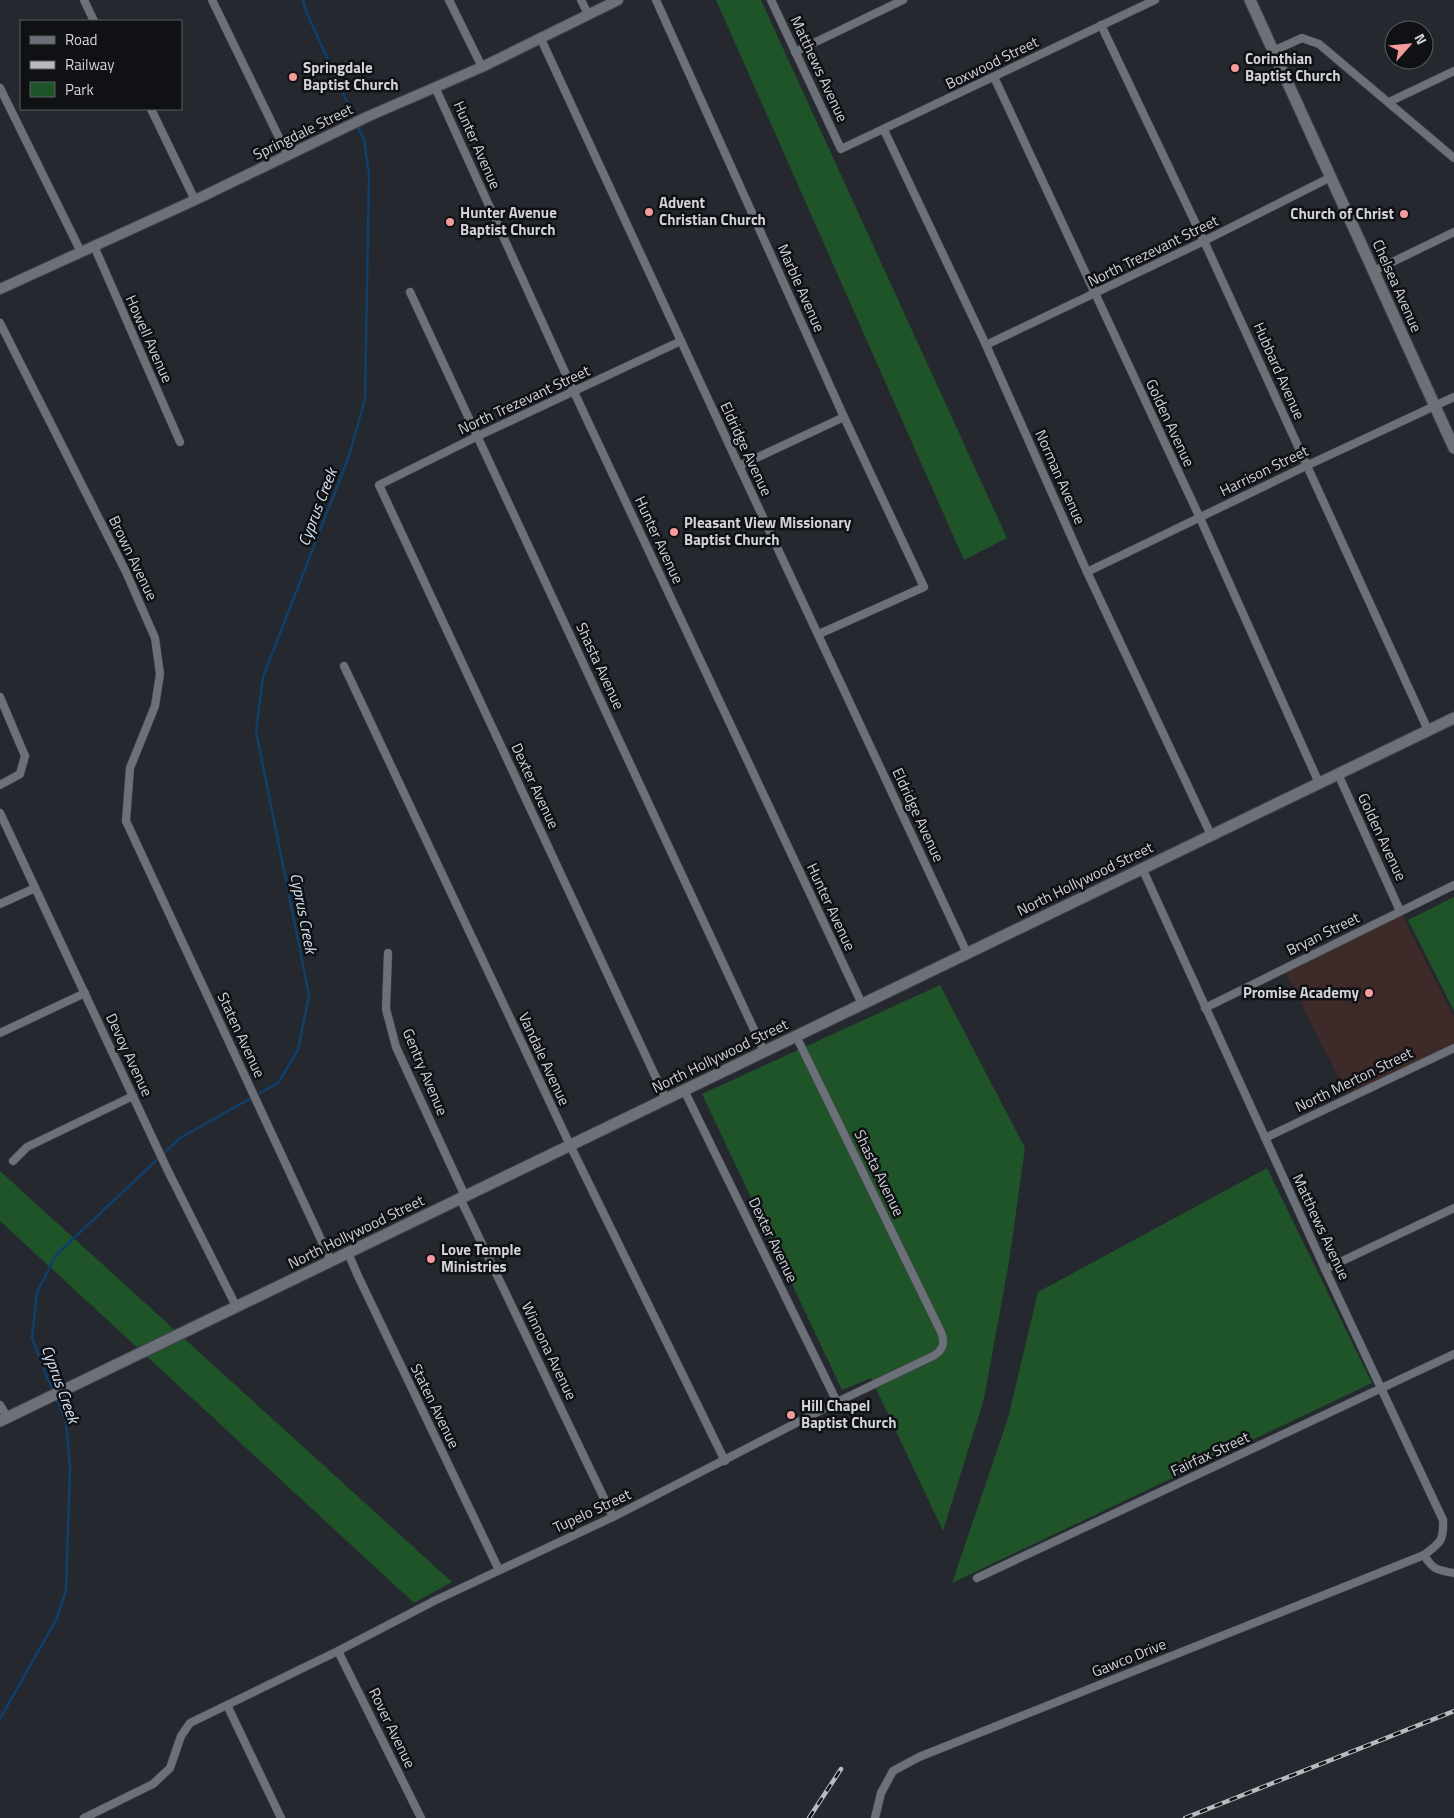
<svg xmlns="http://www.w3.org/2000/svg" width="1454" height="1818" viewBox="0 0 1454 1818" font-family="'Titillium Web',sans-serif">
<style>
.education{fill:#3e2a29}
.green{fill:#1f5328}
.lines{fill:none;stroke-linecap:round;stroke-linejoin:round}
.stream{stroke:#0f3f6a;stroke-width:2.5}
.minor-casing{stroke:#414349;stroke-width:9}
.tertiary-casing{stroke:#414349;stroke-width:12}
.secondary-casing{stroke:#414349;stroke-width:13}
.minor{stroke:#6c7079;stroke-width:8}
.tertiary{stroke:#6c7079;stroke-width:10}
.secondary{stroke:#6c7079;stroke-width:11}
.rail-casing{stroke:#b8bac0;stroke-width:4.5}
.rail{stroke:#0f1114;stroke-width:2.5;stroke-dasharray:8;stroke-linecap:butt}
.poi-dot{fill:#f59b9c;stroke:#0f1114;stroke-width:2}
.labels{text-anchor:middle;stroke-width:5;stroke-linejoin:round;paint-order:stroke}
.poi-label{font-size:15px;font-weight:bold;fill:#d1d3d8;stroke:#0f1114;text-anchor:start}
.street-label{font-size:15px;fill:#d1d3d8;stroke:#0f1114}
.water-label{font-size:16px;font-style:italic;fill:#d5e5f5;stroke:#0f1114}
</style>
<rect width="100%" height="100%" fill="#25282f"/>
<path class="education" d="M1400,911L1454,1017V1048L1349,1098L1284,969Z"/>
<g class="green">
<path d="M716,0H761L1007,538L964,560Z"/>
<path d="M1454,897V1011L1408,920Z"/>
<path d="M940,985L1025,1148L1009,1262L984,1399L943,1531L871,1378L842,1390L702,1094Z"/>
<path d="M1267,1168L1372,1383L952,1583L1008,1418L1038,1292Z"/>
<path d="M0,1171L452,1582L414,1603L0,1221Z"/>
</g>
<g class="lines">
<g class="stream">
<path d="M303,0L306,11L355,120"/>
<path d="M53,1392L32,1338L37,1292L56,1255L180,1138L278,1083L298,1050L309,995L256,731L263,677L349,456L365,399L369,174L364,140L357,125"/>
<path d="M0,1719L56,1620L66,1591L70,1467L66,1422L56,1397"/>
</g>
<g class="minor-casing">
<g id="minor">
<path d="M84,0L94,21"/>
<path d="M212,0L288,156"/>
<path d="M449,0L482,67"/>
<path d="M581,0L588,14"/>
<path d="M656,0L844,417L924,587L819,634"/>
<path d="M771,0L841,149L1155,0"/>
<path d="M1101,25L1204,241L1428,730"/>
<path d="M540,37L739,466L967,953"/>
<path d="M1273,51L1302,38L1319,44L1454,158"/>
<path d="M795,52L903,0"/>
<path d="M994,77L1200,518L1319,783"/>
<path d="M435,87L574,392L862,1004"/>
<path d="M0,88L81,252"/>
<path d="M1389,102L1454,71"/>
<path d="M151,109L195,200"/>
<path d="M884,130L986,345L1087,572L1211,835"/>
<path d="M94,246L180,442"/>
<path d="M1374,271L1454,232"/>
<path d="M410,292L764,1051"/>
<path d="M0,323L126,572L155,638L160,674L155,706L130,768L126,821L331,1261"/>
<path d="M986,345L1204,241L1331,177"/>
<path d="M739,466L844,417"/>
<path d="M1087,572L1306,466L1454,397"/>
<path d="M344,666L570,1145L725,1461"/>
<path d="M0,697L25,756L20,774L0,785"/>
<path d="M1338,774L1400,911"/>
<path d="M0,813L168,1171L236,1306"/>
<path d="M1142,868L1325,1269L1443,1520C1444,1541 1440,1543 1424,1555C1433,1570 1437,1570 1454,1573"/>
<path d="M0,904L35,888"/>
<path d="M388,953L386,1009L396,1047L465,1196"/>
<path d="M1205,1008L1454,885"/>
<path d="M0,1033L85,993"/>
<path d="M684,1090L837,1402"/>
<path d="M666,1099L379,485L478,436L681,341"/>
<path d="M1265,1138L1454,1048"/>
<path d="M13,1161L27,1147L133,1096"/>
<path d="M460,1198L613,1517"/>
<path d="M348,1253L358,1276L499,1570"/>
<path d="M1325,1269L1454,1208"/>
<path d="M0,1405L7,1417"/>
<path d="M977,1578L1454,1354"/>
<path d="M338,1651L421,1818"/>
<path d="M227,1705L281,1818"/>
<path d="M84,1818L153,1784L170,1768L181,1736L190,1723L338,1651L434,1601L617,1515L837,1402L933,1356C944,1350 945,1342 941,1332L796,1036"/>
<path d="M875,1818L881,1793L893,1771L919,1757L1424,1555"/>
</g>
</g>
<g class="tertiary-casing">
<path id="tertiary" d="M0,289L195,200L369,116L482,67L618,0"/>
</g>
<g class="secondary-casing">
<g id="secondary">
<path d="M1250,0L1454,448"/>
<path d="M0,1421L1454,718"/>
</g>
</g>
<use href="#minor" class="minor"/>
<use href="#tertiary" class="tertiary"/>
<use href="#secondary" class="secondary"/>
<g class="rail-casing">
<g id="rail">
<path d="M809,1818L841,1769"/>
<path d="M1185,1818L1454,1711"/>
</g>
</g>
<use href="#rail" class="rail"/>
</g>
<g class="poi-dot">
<circle cx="1235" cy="68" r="5"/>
<circle cx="293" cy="77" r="5"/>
<circle cx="649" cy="212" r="5"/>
<circle cx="1404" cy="214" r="5"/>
<circle cx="450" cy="222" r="5"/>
<circle cx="674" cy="532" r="5"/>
<circle cx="1369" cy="993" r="5"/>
<circle cx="431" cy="1259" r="5"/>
<circle cx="791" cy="1415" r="5"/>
</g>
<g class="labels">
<g class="poi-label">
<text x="1245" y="64">Corinthian<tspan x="1245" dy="17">Baptist Church</tspan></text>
<text x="303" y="73">Springdale<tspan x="303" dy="17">Baptist Church</tspan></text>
<text x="659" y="208">Advent<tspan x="659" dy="17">Christian Church</tspan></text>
<text x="460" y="218">Hunter Avenue<tspan x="460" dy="17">Baptist Church</tspan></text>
<text x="1394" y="219" text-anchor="end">Church of Christ</text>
<text x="684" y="528">Pleasant View Missionary<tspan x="684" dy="17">Baptist Church</tspan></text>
<text x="1359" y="998" text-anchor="end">Promise Academy</text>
<text x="441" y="1255">Love Temple<tspan x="441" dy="17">Ministries</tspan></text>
<text x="801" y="1411">Hill Chapel<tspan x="801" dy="17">Baptist Church</tspan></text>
</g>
<g class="street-label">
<text transform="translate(992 63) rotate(-26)" y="5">Boxwood Street</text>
<text transform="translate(819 69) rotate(65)" y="5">Matthews Avenue</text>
<text transform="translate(303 132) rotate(-26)" y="5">Springdale Street</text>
<text transform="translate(477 145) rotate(66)" y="5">Hunter Avenue</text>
<text transform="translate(1153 251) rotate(-26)" y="5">North Trezevant Street</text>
<text transform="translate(1397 286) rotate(66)" y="5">Chelsea Avenue</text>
<text transform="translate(801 288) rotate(66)" y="5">Marble Avenue</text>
<text transform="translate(149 339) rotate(66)" y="5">Howell Avenue</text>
<text transform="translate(1279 371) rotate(66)" y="5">Hubbard Avenue</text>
<text transform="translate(524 400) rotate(-25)" y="5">North Trezevant Street</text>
<text transform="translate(1170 423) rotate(65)" y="5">Golden Avenue</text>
<text transform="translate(746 449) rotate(65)" y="5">Eldridge Avenue</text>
<text transform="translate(1264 471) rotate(-26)" y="5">Harrison Street</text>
<text transform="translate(1060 477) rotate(66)" y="5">Norman Avenue</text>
<text transform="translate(659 540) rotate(65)" y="5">Hunter Avenue</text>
<text transform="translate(133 558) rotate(64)" y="5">Brown Avenue</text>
<text transform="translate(600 666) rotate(65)" y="5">Shasta Avenue</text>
<text transform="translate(535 786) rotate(65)" y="5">Dexter Avenue</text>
<text transform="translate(918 815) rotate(65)" y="5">Eldridge Avenue</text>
<text transform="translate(1382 837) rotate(65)" y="5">Golden Avenue</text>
<text transform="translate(1085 879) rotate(-26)" y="5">North Hollywood Street</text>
<text transform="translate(831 907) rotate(65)" y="5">Hunter Avenue</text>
<text transform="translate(1323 934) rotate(-26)" y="5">Bryan Street</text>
<text transform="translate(241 1035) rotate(65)" y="5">Staten Avenue</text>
<text transform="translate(129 1055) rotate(65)" y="5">Devoy Avenue</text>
<text transform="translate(720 1056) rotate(-26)" y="5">North Hollywood Street</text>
<text transform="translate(544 1059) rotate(65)" y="5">Vandale Avenue</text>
<text transform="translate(425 1072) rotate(67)" y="5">Gentry Avenue</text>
<text transform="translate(1354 1080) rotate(-26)" y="5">North Merton Street</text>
<text transform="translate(879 1173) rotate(64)" y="5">Shasta Avenue</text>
<text transform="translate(1321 1227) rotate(65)" y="5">Matthews Avenue</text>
<text transform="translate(356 1232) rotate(-26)" y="5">North Hollywood Street</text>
<text transform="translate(773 1240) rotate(64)" y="5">Dexter Avenue</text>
<text transform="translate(549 1351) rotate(64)" y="5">Winnona Avenue</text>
<text transform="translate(435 1406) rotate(64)" y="5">Staten Avenue</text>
<text transform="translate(1210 1454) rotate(-25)" y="5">Fairfax Street</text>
<text transform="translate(592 1511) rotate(-25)" y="5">Tupelo Street</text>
<text transform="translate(1129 1658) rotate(-22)" y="5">Gawco Drive</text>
<text transform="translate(392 1728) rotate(64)" y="5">Rover Avenue</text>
</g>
<g class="water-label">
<text transform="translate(317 507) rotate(-69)" y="6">Cyprus Creek</text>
<text transform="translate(304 913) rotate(79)" y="6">Cyprus Creek</text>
<text transform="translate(61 1384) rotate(70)" y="6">Cyprus Creek</text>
</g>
</g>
<rect x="20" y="20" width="162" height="90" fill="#0f1114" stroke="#5d5f62"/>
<rect x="30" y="36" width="25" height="8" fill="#6c7079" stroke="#5d5f62"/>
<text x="65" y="45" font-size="15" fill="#d1d3d8">Road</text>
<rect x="30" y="61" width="25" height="8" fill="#b8bac0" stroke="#5d5f62"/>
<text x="65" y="70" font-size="15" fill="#d1d3d8">Railway</text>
<rect x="30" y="82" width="25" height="15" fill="#1f5328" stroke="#5d5f62"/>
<text x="65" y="95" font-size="15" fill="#d1d3d8">Park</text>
<g transform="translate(1409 45) rotate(63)"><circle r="24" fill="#0f1114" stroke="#5d5f62"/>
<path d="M0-4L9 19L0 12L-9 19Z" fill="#f59b9c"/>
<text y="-8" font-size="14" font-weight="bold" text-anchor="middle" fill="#d1d3d8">N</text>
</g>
</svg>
